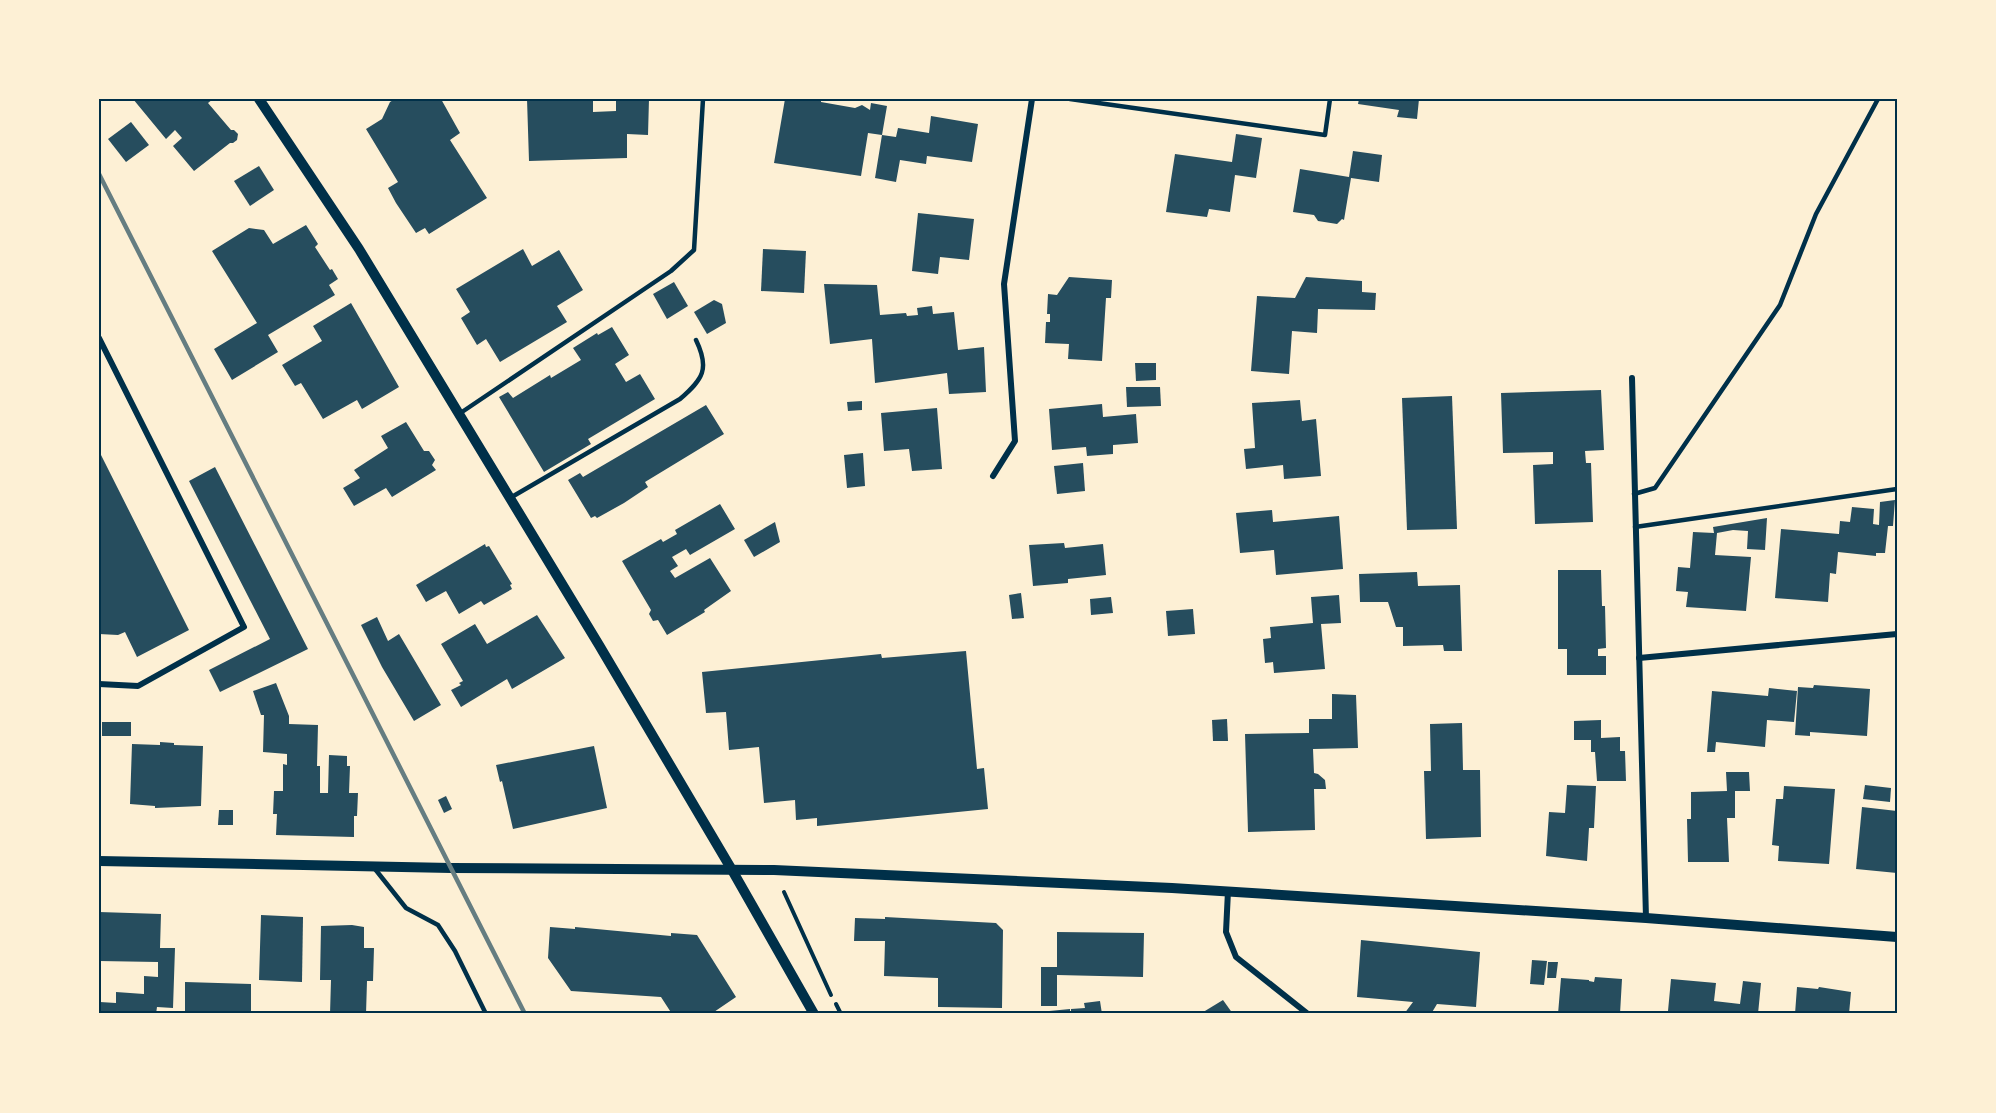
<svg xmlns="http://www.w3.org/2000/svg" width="1996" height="1113" viewBox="0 0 1996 1113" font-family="Arial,sans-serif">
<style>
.building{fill:#264d5e}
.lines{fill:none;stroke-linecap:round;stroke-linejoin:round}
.path{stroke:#003049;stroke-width:4}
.service{stroke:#003049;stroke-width:4.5}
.minor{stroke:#003049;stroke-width:6}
.tertiary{stroke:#003049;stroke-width:10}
.rail{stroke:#657d81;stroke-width:4.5}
.neatline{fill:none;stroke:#003049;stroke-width:2}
</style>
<rect width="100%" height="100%" fill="#fdf0d5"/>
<g class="building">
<path d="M133,99H213L208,103L231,130H234L238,134L237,140L233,143H230L194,171L173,146L182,138L175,130L166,139Z"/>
<path d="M395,99H441L460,133L450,140L487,198L429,234L425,228L416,233L396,203L388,188L398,182L366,129L382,119L390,102Z"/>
<path d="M527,99H593V112L616,111V99H649L648,135L627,134V158L529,161Z"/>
<path d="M785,99H821V102L855,108L862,105L870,110L871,103L887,106L882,135L868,133L861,176L774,163Z"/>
<path d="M1359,99H1419L1417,119L1397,117L1399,110L1358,104Z"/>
<path d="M931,116L978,124L972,162L927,156L926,164L900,160L896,182L875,178L882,135L896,137L898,128L929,133Z"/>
<path d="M131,122L149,145L126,162L108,139Z"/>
<path d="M1236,134L1262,138L1256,178L1235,175L1230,212L1209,209L1207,217L1166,212L1175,154L1232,162Z"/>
<path d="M1353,151L1382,155L1379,182L1351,178L1344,220L1342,219L1337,224L1318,221L1314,215L1293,212L1300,169L1349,177Z"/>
<path d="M259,166L274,190L250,206L234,181Z"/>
<path d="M918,213L974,219L969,260L940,257L938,274L912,271Z"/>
<path d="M306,225L318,244L315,247L330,270L332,269L338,279L329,285L335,295L268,335L278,352L232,380L214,349L257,323L212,251L249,228L264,230L273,244Z"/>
<path d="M523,249L532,266L559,250L583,290L557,306L567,322L500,362L486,339L477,345L461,318L470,312L456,289Z"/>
<path d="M763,249L806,251L804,293L761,291Z"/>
<path d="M1069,277L1112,280L1111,298H1106L1102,361L1068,359L1069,344L1045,343L1046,322H1050V314H1047L1048,294L1057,295Z"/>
<path d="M1306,277L1362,281V292L1376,293L1375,310L1318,309L1317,333L1292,331L1289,374L1251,371L1257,296L1295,298Z"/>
<path d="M674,282L688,306L667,319L653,294Z"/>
<path d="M824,284L877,285L880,315L906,313L907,316L918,315L917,308L932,306L933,314L954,312L958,350L984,347L986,392L949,394L947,373L875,383L872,339L830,344Z"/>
<path d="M714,300L722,304L726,323L707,334L694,312Z"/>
<path d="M351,303L399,387L362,409L357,400L323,419L301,383L295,386L282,365L322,341L313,326Z"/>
<path d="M612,327L629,355L615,364L626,382L640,374L655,399L588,439L591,444L544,472L499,397L508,392L513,398L550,375L551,378L581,360L573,348L597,333L598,335Z"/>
<path d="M1135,363H1156V380L1136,381Z"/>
<path d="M1126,387H1160L1161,406L1127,407Z"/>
<path d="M1601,390L1604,450L1585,451L1586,463H1591L1593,522L1535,524L1533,465L1553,464V452L1503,453L1501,393Z"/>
<path d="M1452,396L1457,529L1407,530L1402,398Z"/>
<path d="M1300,400L1302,421L1316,419L1321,476L1284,479L1283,465L1246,469L1244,449L1255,448L1252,403Z"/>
<path d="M862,401V410L848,411L847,402Z"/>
<path d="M1102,404L1103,417L1136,414L1138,443L1113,445V454L1087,456L1086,447L1052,450L1049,409Z"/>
<path d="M706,405L724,434L645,482L648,487L624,503L597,518L595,516L591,518L568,480L580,473L583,477Z"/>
<path d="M937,408L942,469L912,471L909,449L884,451L881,413Z"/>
<path d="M406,422L424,451H429L435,460L432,465L436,470L392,497L386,488L354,506L343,488L360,478L354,470L388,448L381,436Z"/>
<path d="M99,451L189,630L137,657L125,632L118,635L99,634Z"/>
<path d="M863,453L865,486L847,488L844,455Z"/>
<path d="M1083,463L1085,491L1057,494L1054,466Z"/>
<path d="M215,467L308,649L220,692L209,670L270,639L189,481Z"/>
<path d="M1895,500L1893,526H1888L1885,553H1876V556L1838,552L1836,574L1830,573L1828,602L1775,598L1781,529L1839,534L1840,521L1850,522L1852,507L1874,509L1873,524L1879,525L1880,502Z"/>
<path d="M720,504L735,529L690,555L686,549L672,557L678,566L670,571L675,578L710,558L731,591L704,610L705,612L667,635L658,620L653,621L649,614L651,610L622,561L661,539L663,542L677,534L675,530Z"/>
<path d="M1272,510L1273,522L1339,516L1343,569L1276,575L1274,550L1240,553L1236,513Z"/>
<path d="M1767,518L1765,550L1747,549L1748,531L1733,530L1717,533L1715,555L1751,557L1746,611L1686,607L1688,592L1676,591L1678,567L1690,568L1693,532L1714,533L1713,527Z"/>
<path d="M775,522L780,542L754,557L744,540Z"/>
<path d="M1064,543L1065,548L1103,544L1106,575L1068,579V583L1033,586L1029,545Z"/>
<path d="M485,544L486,547L489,546L512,584L510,585L512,589L484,605L481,601L459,614L446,591L426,602L416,585Z"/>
<path d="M1558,570H1601L1602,606H1605L1606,648L1598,649V656H1606V675H1567V649H1558Z"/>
<path d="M1417,572L1418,586L1460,585L1462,651H1444L1443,645L1403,646V627H1396L1388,602H1360L1359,574Z"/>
<path d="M1021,593L1024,618L1012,619L1009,595Z"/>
<path d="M1339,595L1341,623L1321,624L1325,669L1274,673L1273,662L1265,663L1263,639L1271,638L1270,627L1313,623L1311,597Z"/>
<path d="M1111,597L1113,613L1091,615L1090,599Z"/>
<path d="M1193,609L1195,634L1168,636L1166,611Z"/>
<path d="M537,615L565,658L512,689L507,679L461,707L451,690L461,685L459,683L463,681L441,644L475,624L487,644Z"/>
<path d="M377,617L388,641L399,634L441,705L414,721L382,667L361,625Z"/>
<path d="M966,651L977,769L984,768L988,809L817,826V818L796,820L795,800L764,803L759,747L729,750L726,712L706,713L702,672L881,654L882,658Z"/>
<path d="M276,683L289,716V724L318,725L317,766H320V793H328L329,755L347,756V766H350L349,793H358L357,816H354V837L276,835L277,814H273L274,791H283V764L287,765V754L263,752L264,715H261L253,691Z"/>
<path d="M1814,685L1870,689L1867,736L1810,732V736L1795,735L1798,687L1813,688Z"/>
<path d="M1769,688L1797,691L1794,722L1767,720L1765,747L1716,742L1715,752H1707L1712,691L1768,696Z"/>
<path d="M1332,694L1356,695L1358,748L1313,749L1314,773L1318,774L1325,780L1326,789H1314L1315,830L1248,832L1245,734L1309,733V719H1332Z"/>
<path d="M1227,719L1228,741H1213L1212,720Z"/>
<path d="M1601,720V738L1620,737V751H1625L1626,781H1597L1595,752H1591V740H1574V721Z"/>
<rect x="102" y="722" width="29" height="14"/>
<path d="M1462,723L1463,770H1480L1481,837L1426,839L1424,771H1431L1430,724Z"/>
<path d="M160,742L174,743V745L203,746L201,806L155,808V806L130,804L132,744L160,745Z"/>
<path d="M594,746L607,808L513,829L502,781L500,782L496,765Z"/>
<path d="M1726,772H1749L1750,791H1735V818H1727L1729,862H1688L1687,819H1691V792L1727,791Z"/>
<path d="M1567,785L1596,786L1594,828H1589L1587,861L1546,856L1549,812L1565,813Z"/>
<path d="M1865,785L1891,788L1890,802L1863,799Z"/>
<path d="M1784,786L1835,789L1829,864L1778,861L1779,846L1772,845L1776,799H1783Z"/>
<path d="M446,796L452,809L444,813L438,800Z"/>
<path d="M1862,807L1897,811V873L1856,869Z"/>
<path d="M219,810H233V825H218Z"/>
<path d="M99,912L161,914L160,948H175L173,1008L157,1007L156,1014H99L100,1002L116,1003V992L144,994V976L158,977V962L99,961Z"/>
<path d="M261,915L303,917L302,982L259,980Z"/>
<path d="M885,917L996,923L1003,930L1002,1008L938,1007V978L884,976L885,941H854L855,918L885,919Z"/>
<path d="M352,925L364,927V948H374L373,981H367L366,1014H330L331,980H320L321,926Z"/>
<path d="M550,927L575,929V927L671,936V933L697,935L736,997L711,1014H672L661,997L571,991L548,958Z"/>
<path d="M1057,932L1144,933L1143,977L1057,975V1006H1041V967H1057Z"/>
<path d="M1361,940L1480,952L1476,1007L1437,1004L1431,1014H1404L1413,1002L1357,997Z"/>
<path d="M1532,960L1547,961L1544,985L1530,984Z"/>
<path d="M1548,962H1558L1556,978H1547Z"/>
<path d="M1595,977L1622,979L1620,1014H1558L1561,978L1589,980V981L1594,982Z"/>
<path d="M1671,979L1716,983L1714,1001L1740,1004L1743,981L1761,983L1758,1014H1690L1668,1011Z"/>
<path d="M185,982L251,984V1014H185Z"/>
<path d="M1797,987L1818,989L1819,987L1851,992L1849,1014H1795Z"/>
<path d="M1223,1000L1233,1014H1200Z"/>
<path d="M1100,1001L1102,1014H1071V1009L1085,1008L1084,1003Z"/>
<path d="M1070,1009V1014H1039V1012Z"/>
</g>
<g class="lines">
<g class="path">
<path d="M784,892L831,995"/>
<path d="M836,1004L841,1014"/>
</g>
<g class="service">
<path d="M1070,99L1325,135L1330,99"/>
<path d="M459,414L671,271L694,250L703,99"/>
<path d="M1634,494L1655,488L1780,305L1816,214L1878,99"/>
<path d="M510,498L680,399C703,379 710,369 696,340"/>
<path d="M1635,527L1897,489"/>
<path d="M375,869L406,908L438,925L455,951L486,1014"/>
</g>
<g class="minor">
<path d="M99,338L244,627L138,686L99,684"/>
<path d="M1632,378L1646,918"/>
<path d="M993,476L1015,441L1004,284L1032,99"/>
<path d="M1639,658L1897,634"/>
<path d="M1228,891L1226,932L1236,957L1308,1014"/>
</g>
<g class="tertiary">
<path d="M259,99L359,249L599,645L732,870L814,1014"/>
<path d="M99,861L451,868L774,870L1172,888L1646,918L1897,937"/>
</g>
<path class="rail" d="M99,174L525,1014"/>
</g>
<rect width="1996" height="1113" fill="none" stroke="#fdf0d5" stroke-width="201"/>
<rect x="100" y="100" width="1796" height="912" class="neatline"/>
</svg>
